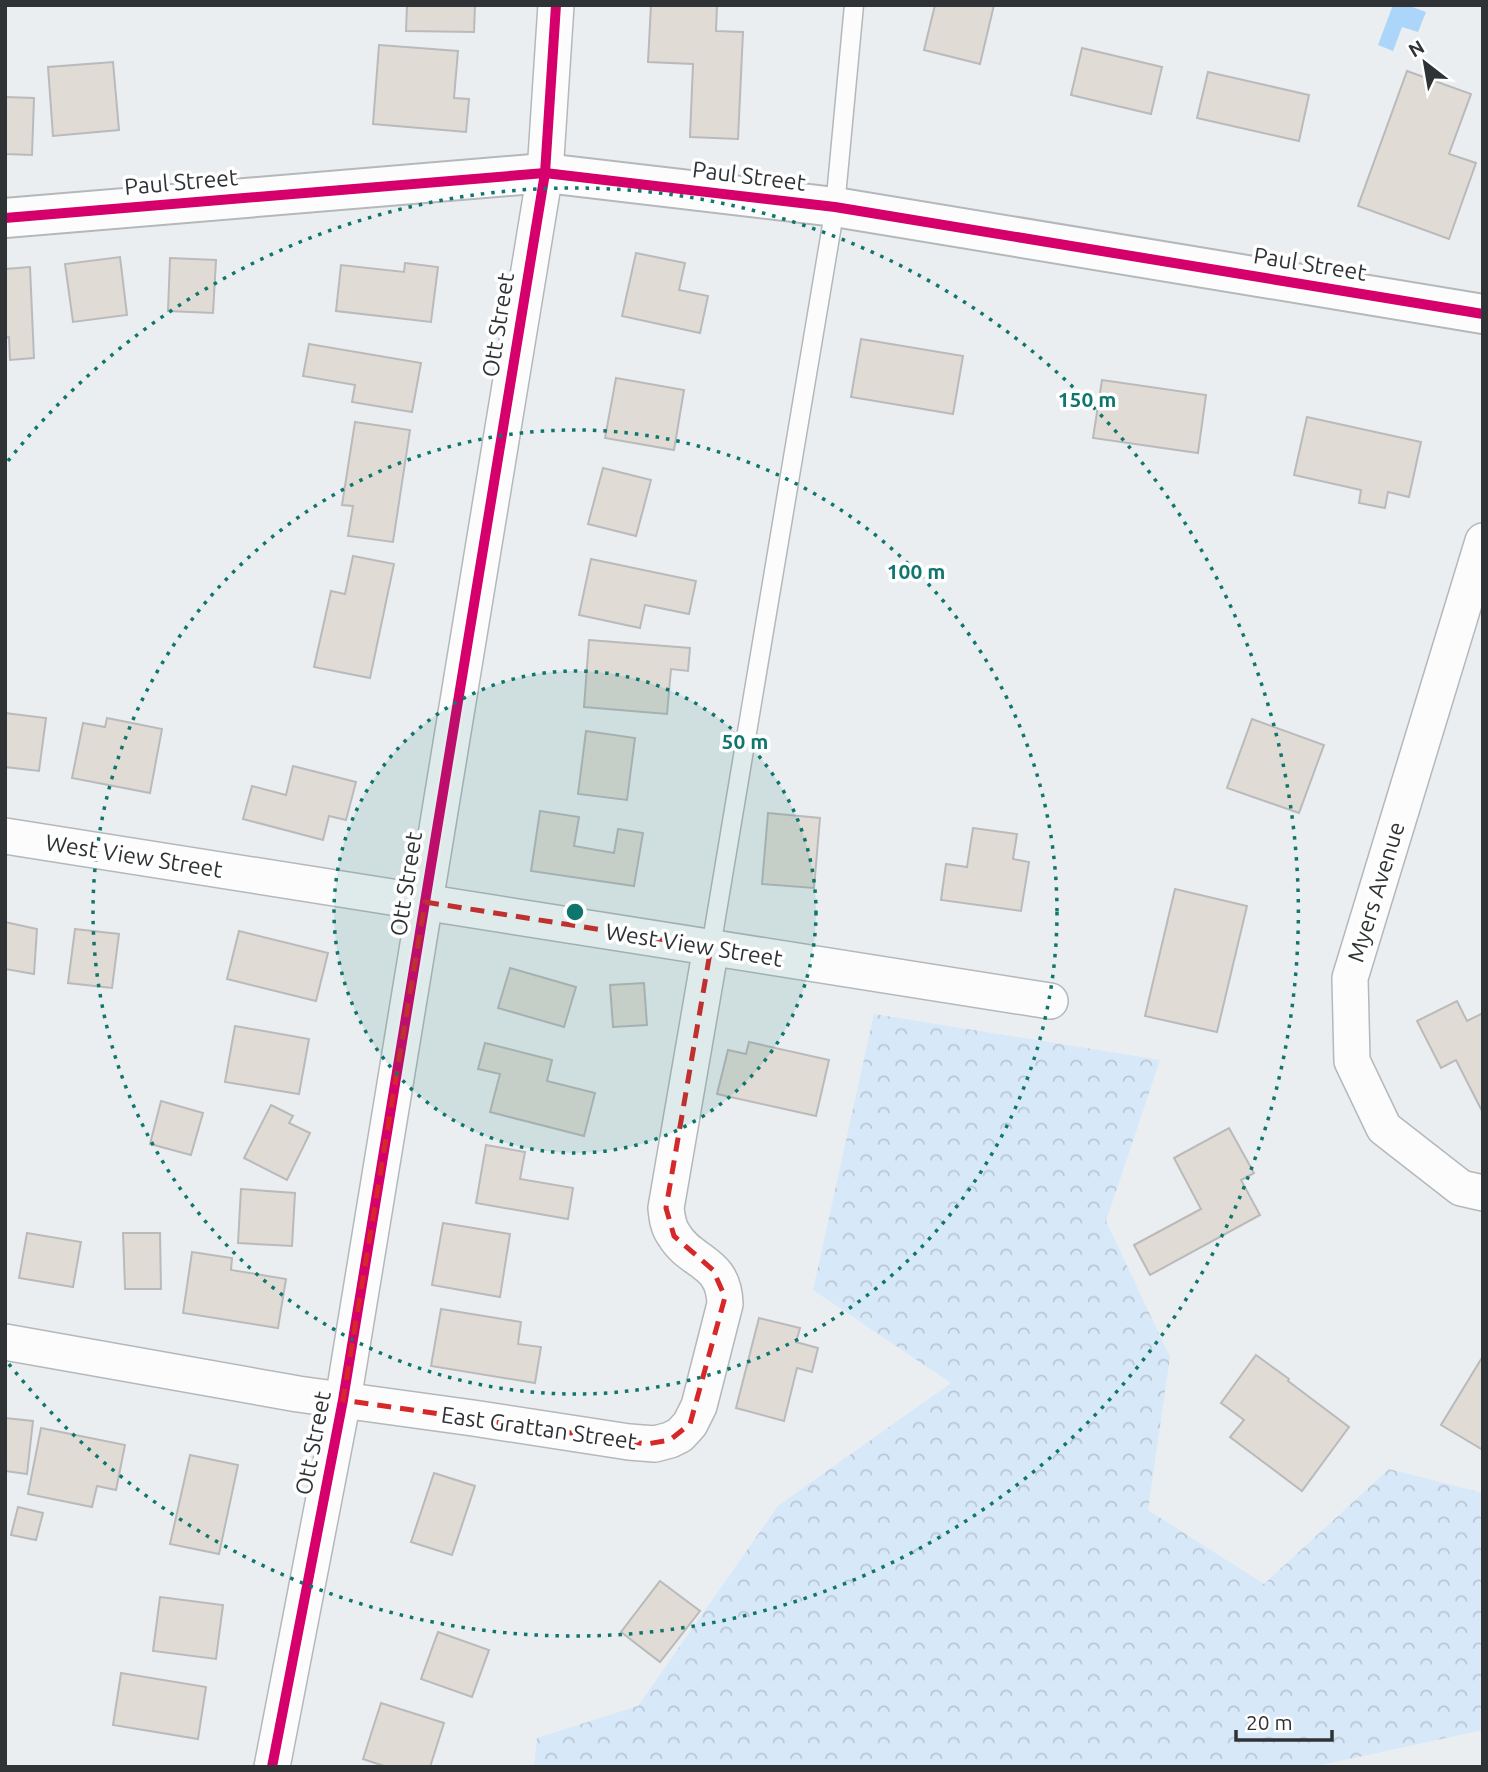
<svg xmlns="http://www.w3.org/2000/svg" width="1488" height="1772" viewBox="0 0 1488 1772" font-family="Ubuntu,sans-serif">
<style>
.forest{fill:url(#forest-crowns)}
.water{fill:#acd6f9}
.building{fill:#e0dbd5;stroke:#bababb;stroke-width:2}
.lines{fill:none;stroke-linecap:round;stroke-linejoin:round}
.service-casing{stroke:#b5b8ba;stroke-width:21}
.minor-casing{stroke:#b5b8ba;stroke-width:38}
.tertiary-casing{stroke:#b5b8ba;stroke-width:42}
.service{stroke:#fcfcfd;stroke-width:18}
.minor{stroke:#fcfcfd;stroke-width:35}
.tertiary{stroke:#fcfcfd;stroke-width:38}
.cycleway-casing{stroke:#fff;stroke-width:15}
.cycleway{stroke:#d6006c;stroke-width:10}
.marked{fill:none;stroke:#d62828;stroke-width:5;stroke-dasharray:14 9;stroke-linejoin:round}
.ring{fill:none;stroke:#0f766e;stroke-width:3.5;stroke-dasharray:3.5 7}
.labels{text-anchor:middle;stroke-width:7;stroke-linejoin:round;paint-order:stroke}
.street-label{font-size:23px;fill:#303335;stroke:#fff}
.centre{fill:#0f766e;stroke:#fff;stroke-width:3.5}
.ring-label{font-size:21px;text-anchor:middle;font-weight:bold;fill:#0f766e;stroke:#fff;stroke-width:7;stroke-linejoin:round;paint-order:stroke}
</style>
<defs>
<pattern id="forest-crowns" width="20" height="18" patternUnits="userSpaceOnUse" patternTransform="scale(1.75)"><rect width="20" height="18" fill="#d7e8f8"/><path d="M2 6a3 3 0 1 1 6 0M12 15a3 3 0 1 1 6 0" fill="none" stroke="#b9c7d5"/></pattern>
</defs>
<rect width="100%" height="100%" fill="#eaeef1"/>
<path class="forest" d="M874,1014L1160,1060L1106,1221L1170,1357L1148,1510L1264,1584L1389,1469L1483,1493V1730L1312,1767H534L537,1738L638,1706L778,1506L951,1383L813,1290Z"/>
<path class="water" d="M1393,5H1407L1426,12L1418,32L1402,27L1393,51L1378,45Z"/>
<g class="building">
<path d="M407,5H475L474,32L406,31Z"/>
<path d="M651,5H717L716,31L743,32L738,139L690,137L693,64L648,62Z"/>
<path d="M935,5H994L980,64L924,50Z"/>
<path d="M379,45L458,51L454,98L469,99L466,132L373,124Z"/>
<path d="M1082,48L1162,67L1151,114L1071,95Z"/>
<path d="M113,62L119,130L53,136L48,67Z"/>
<path d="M1407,71L1471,94L1449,154L1476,163L1449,239L1358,206Z"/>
<path d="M1208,72L1309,95L1299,141L1197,118Z"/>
<path d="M5,97L34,98L32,155L5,154Z"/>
<path d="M636,253L685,263L679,290L708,296L700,333L622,316Z"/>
<path d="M120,257L127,315L73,322L65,264Z"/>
<path d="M170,258L216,260L213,313L168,311Z"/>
<path d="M405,263L438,267L431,322L336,311L341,265L404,272Z"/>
<path d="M30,267L34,358L10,360L9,337L5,338V269Z"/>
<path d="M861,339L963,356L953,414L851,397Z"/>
<path d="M309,344L421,363L412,412L352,402L355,385L303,376Z"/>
<path d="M616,378L684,390L674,450L605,438Z"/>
<path d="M1102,380L1206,395L1198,453L1093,438Z"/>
<path d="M1307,417L1421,442L1409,497L1388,492L1385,508L1359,503L1361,490L1294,475Z"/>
<path d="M355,422L410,430L393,542L348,536L353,506L342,505Z"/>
<path d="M603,468L651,480L636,536L588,524Z"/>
<path d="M353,556L394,564L370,678L314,667L331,591L345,594Z"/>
<path d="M591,559L696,581L689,614L645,605L640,628L579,615Z"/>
<path d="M589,640L690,648L688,671L671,669L667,714L584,707Z"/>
<path d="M5,713L46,718L39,771L5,767Z"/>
<path d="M107,718L162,729L150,793L72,778L83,723L105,727Z"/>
<path d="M1252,719L1324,745L1299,813L1227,788Z"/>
<path d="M586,731L635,738L627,800L578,794Z"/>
<path d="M293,766L356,782L346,820L329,816L323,840L243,819L252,786L286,795Z"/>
<path d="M540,811L579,817L574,846L614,853L618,829L643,833L634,886L531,871Z"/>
<path d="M768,813L820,818L814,888L762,884Z"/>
<path d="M973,828L1017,834L1013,859L1029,862L1021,911L941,900L946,864L967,867Z"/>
<path d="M1175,889L1247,906L1217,1032L1145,1016Z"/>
<path d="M5,922L37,929L34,974L5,969Z"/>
<path d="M75,929L119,934L112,988L68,983Z"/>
<path d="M239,931L328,953L316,1001L227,979Z"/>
<path d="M510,968L576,987L564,1027L498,1008Z"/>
<path d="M644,983L647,1025L613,1027L610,985Z"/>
<path d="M1457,1001L1467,1021L1483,1013V1113L1456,1060L1441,1068L1417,1021Z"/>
<path d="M235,1026L309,1039L299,1094L225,1082Z"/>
<path d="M749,1042L829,1060L816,1116L717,1094L728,1050L746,1054Z"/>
<path d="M485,1043L552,1060L547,1081L595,1093L584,1136L490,1112L500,1074L478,1069Z"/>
<path d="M161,1101L203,1113L191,1155L150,1144Z"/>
<path d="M271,1105L293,1116L289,1123L310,1133L287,1180L244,1158Z"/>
<path d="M1229,1128L1254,1173L1241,1180L1260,1215L1150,1275L1134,1245L1201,1209L1174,1158Z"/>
<path d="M486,1145L525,1152L520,1179L573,1188L568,1219L476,1203Z"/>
<path d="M241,1189L295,1193L292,1246L238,1243Z"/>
<path d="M443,1223L510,1234L500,1297L432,1285Z"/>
<path d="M27,1233L81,1242L73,1287L19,1278Z"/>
<path d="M123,1233H160L161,1289H125Z"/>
<path d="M192,1252L232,1258L231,1270L286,1279L278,1328L183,1313Z"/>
<path d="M441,1309L521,1322L518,1344L541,1347L535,1383L431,1366Z"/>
<path d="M759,1318L800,1328L796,1342L818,1348L812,1372L797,1368L784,1421L736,1408Z"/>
<path d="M1256,1355L1289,1379L1288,1381L1349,1427L1302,1491L1230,1437L1244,1420L1221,1403Z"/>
<path d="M1483,1356V1450L1441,1425Z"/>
<path d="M5,1418L33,1421L27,1474L5,1471Z"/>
<path d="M41,1428L125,1445L116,1490L97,1486L92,1507L28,1494Z"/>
<path d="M190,1455L238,1465L219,1554L170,1544Z"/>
<path d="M434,1473L475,1486L452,1555L411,1542Z"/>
<path d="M18,1507L43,1513L36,1540L11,1535Z"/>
<path d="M660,1581L700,1611L660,1662L621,1632Z"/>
<path d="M160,1597L223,1605L216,1659L153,1651Z"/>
<path d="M438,1632L489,1650L472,1697L421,1679Z"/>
<path d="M121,1673L206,1687L198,1739L113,1725Z"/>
<path d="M381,1703L444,1723L430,1767H387L363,1759Z"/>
</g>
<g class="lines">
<g class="service-casing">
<path id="service" d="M711,947L835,207L854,5"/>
</g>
<g class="minor-casing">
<g id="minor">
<path d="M1483,541L1350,978L1352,1061L1384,1128L1461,1188L1483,1193"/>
<path d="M5,836L1050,1001"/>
<path d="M5,1342L298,1394L473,1418L629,1442L655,1444L670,1440L680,1435L690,1424L699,1406L725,1304C724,1260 691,1264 674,1235C668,1227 667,1218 666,1208L711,947"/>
<path d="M272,1767L343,1400L545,173L556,5"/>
</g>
</g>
<g class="tertiary-casing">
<path id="tertiary" d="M5,218L545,173L835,207L1483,314"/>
</g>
<use href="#service" class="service"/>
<use href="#minor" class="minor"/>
<use href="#tertiary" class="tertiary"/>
<g class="cycleway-casing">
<g id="cycleway">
<path d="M5,218L545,173L835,207L1483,314"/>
<path d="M272,1767L343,1400L545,173L556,5"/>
</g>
</g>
<use href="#cycleway" class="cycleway"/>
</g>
<path class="marked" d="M425,902L711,947L666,1208L674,1236L713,1270L725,1297L690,1424L670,1440L647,1444L343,1400Z"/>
<circle cx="575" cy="912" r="241" fill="#0f766e" fill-opacity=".12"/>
<g class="ring">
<circle cx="575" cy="912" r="241"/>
<circle cx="575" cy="912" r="482"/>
<path d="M8 461A724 724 0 1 1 8 1363"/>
</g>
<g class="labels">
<g class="street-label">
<text transform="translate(749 176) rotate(7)" y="8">Paul Street</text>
<text transform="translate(181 182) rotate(-5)" y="8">Paul Street</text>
<text transform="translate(1310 264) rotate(9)" y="8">Paul Street</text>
<text transform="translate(498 325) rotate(-81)" y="8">Ott Street</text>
<text transform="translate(134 856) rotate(9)" y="8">West View Street</text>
<text transform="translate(406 884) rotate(-81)" y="8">Ott Street</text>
<text transform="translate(1376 892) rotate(-73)" y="8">Myers Avenue</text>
<text transform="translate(694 945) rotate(9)" y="8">West View Street</text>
<text transform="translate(539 1428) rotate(8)" y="8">East Grattan Street</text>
<text transform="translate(313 1443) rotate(-79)" y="8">Ott Street</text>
</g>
</g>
<circle cx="575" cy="912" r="10" class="centre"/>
<g class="ring-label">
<text x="1087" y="407">150 m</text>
<text x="916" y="579">100 m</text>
<text x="745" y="749">50 m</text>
</g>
<rect width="1488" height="1772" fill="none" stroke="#303335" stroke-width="14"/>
<g transform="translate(1425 63) rotate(329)" stroke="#ffffff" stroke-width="5" paint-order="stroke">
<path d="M0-5L12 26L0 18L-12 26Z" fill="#303335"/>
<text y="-10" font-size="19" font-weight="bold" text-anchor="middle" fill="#303335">N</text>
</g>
<path d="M1236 1730v10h96v-10" fill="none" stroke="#303335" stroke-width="3.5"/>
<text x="1246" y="1730" font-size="21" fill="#303335" stroke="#ffffff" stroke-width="5" paint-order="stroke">20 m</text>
</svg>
